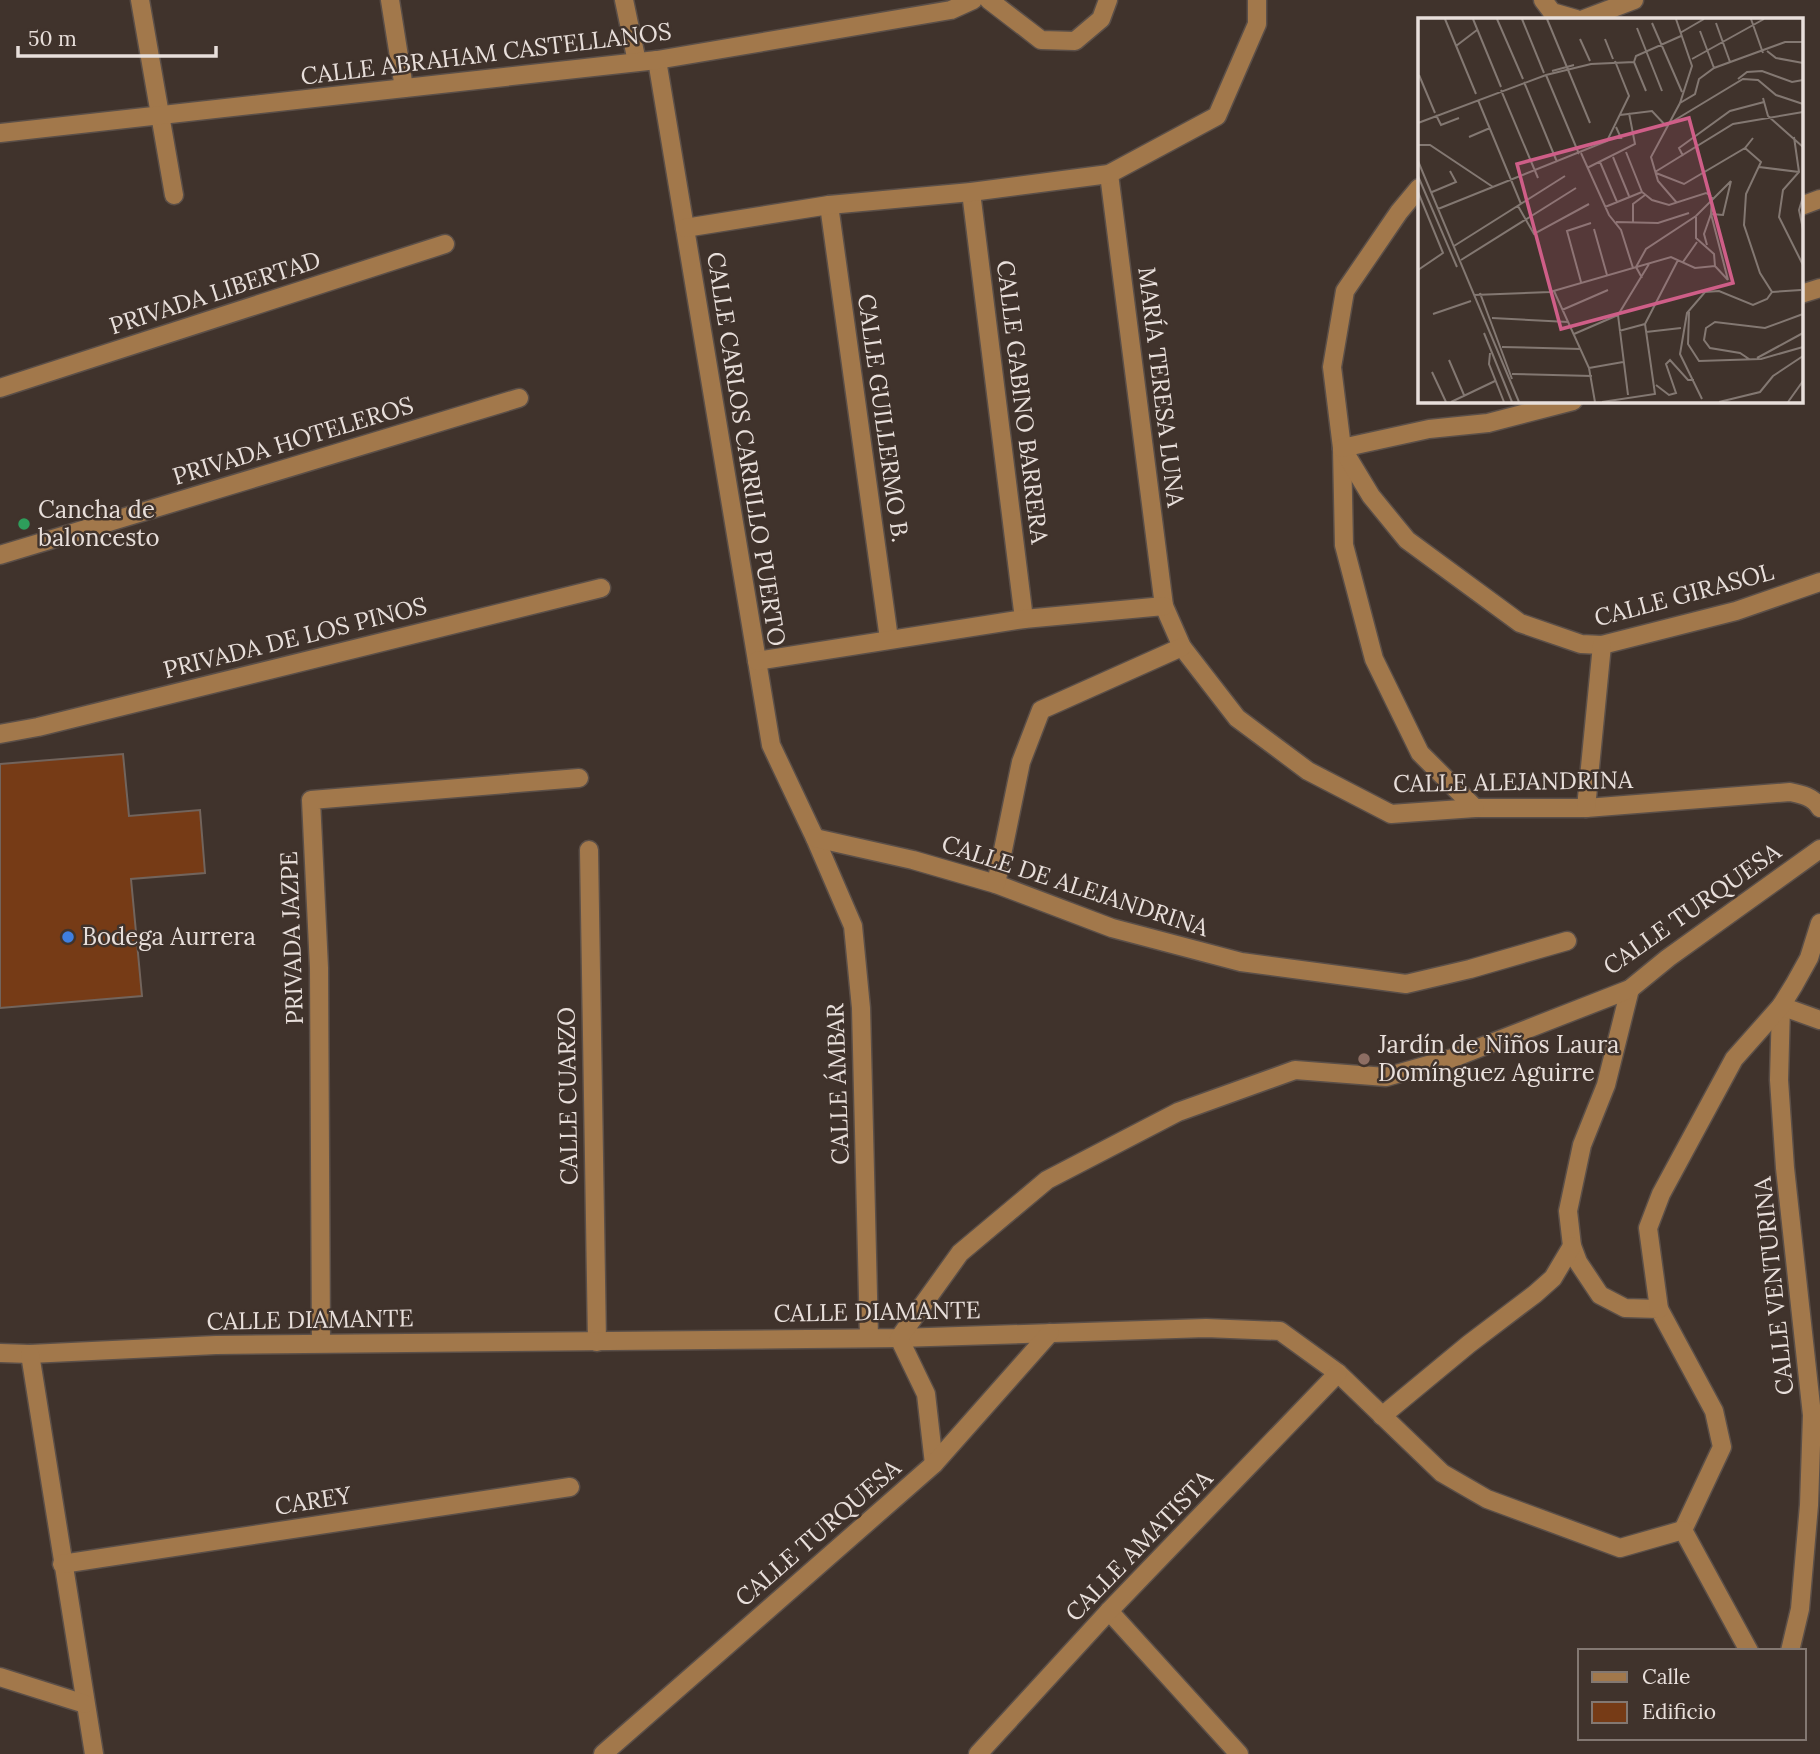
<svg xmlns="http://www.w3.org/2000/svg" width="1820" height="1754" viewBox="0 0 1820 1754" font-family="Lora,serif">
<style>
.building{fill:#763b16;stroke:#72645c;stroke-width:2}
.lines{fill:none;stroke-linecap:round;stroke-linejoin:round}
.minor-casing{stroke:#5b4f48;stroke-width:21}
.minor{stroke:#a2784b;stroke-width:18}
.leisure-dot{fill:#2e9e5b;stroke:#40332c;stroke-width:2.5}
.shop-dot{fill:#3f7fe0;stroke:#40332c;stroke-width:2.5}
.education-dot{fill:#8d6e63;stroke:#40332c;stroke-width:2.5}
.labels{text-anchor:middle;stroke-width:5;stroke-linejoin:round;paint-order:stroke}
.street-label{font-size:24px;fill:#e8dfdb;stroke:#40332c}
.poi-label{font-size:24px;fill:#e8dfdb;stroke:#40332c;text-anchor:start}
.inset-road{fill:none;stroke:#837872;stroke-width:2}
.view{fill:#cf5e88;fill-opacity:0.15;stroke:#cf5e88;stroke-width:3.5}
.inset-edge{fill:none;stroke:#e8dfdb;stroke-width:3.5}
</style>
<rect width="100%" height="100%" fill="#40332c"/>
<path class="building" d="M123,754L129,816L200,810L205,873L131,879L142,996L0,1008V764Z"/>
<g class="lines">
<g class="minor-casing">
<g id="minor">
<path d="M140,0L174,195"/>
<path d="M390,0L404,88"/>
<path d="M624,0L637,62"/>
<path d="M989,0L1041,40L1075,41L1101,19L1108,0"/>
<path d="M1543,0L1552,12L1576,19"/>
<path d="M1584,19L1634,0"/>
<path d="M657,60L771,745L815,838L853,926L861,1008L869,1337"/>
<path d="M0,133L657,60L951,10L973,0"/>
<path d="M1109,174L1164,606L1182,647L1237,718L1308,771L1391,814L1475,808H1586L1790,792C1801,794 1814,797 1820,808"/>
<path d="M1419,188L1399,212L1345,291L1332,367L1342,448L1344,545L1374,659L1420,753L1475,808"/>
<path d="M971,192L1024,619"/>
<path d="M829,205L889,639"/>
<path d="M1801,206L1820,199"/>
<path d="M685,228L829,205L971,192L1109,174L1217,116L1257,24V0"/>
<path d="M1801,294L1820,288"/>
<path d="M0,388L445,244"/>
<path d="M1342,448L1371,496L1407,540L1520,623L1581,644L1602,645L1736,611L1820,582"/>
<path d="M1342,448L1429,429L1488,423L1573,401"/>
<path d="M0,555L519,398"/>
<path d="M757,661L1024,619L1164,606"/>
<path d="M0,734L38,727L601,588"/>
<path d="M1586,808L1602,645"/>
<path d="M815,838L913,860L996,884L1112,928L1241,962L1406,984L1470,969L1567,941"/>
<path d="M589,850L597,1342"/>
<path d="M996,884L1021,762L1041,710L1182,647"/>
<path d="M1630,989L1606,1085L1582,1145L1568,1211L1572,1246L1578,1262L1600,1295L1625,1308L1659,1309L1714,1411L1722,1447L1683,1530"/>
<path d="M1781,1006L1779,1080L1785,1168L1812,1415L1809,1505L1800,1609L1790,1651"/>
<path d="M1781,1006L1820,1020"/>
<path d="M1659,1309L1648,1228L1661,1194L1734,1059L1781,1006L1794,985L1809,958L1820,923"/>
<path d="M321,1343L319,968L311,800L579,778"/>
<path d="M0,1353L30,1354L216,1345L899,1338L1206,1328L1280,1331L1338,1373L1442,1473L1487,1499L1620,1548L1683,1530L1749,1651"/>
<path d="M30,1354L94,1754"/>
<path d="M1382,1416L1469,1344L1535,1294L1553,1278L1572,1246"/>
<path d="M934,1464L926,1394L899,1338L960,1253L1047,1180L1178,1112L1295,1070L1386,1077L1453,1058L1630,989L1668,958L1820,849"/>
<path d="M62,1564L570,1487"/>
<path d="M1109,1611L1239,1754"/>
<path d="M0,1677L85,1704"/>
<path d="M603,1754L934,1464L1050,1333"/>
<path d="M978,1754L1109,1611L1338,1373"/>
</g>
</g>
<use href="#minor" class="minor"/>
</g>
<circle class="leisure-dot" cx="24" cy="524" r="7"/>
<circle class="shop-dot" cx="68" cy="937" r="7"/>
<circle class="education-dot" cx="1364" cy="1059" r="7"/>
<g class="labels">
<g class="street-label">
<text transform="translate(486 54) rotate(-7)" y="8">CALLE ABRAHAM CASTELLANOS</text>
<text transform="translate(215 293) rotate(-18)" y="8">PRIVADA LIBERTAD</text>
<text transform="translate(1161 387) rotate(83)" y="8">MARÍA TERESA LUNA</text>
<text transform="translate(1022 402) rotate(83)" y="8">CALLE GABINO BARRERA</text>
<text transform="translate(883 418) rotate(82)" y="8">CALLE GUILLERMO B.</text>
<text transform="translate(293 441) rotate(-17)" y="8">PRIVADA HOTELEROS</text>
<text transform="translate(746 449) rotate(81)" y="8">CALLE CARLOS CARRILLO PUERTO</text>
<text transform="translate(1684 595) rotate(-15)" y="8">CALLE GIRASOL</text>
<text transform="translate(295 638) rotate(-14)" y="8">PRIVADA DE LOS PINOS</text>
<text transform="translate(1513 782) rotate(-1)" y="8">CALLE ALEJANDRINA</text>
<text transform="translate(1075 886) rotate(18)" y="8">CALLE DE ALEJANDRINA</text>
<text transform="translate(1692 909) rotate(-35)" y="8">CALLE TURQUESA</text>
<text transform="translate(292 938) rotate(-92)" y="8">PRIVADA JAZPE</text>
<text transform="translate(838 1084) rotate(-92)" y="8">CALLE ÁMBAR</text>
<text transform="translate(568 1096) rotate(-91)" y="8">CALLE CUARZO</text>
<text transform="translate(1774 1286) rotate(-96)" y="8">CALLE VENTURINA</text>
<text transform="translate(877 1312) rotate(-1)" y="8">CALLE DIAMANTE</text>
<text transform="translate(310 1320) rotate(-1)" y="8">CALLE DIAMANTE</text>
<text transform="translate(313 1501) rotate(-9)" y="8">CAREY</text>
<text transform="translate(818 1533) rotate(-41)" y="8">CALLE TURQUESA</text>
<text transform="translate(1139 1546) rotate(-46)" y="8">CALLE AMATISTA</text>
</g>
<g class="poi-label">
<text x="38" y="518">Cancha de<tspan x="38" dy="28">baloncesto</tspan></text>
<text x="82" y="945">Bodega Aurrera</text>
<text x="1378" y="1053">Jardín de Niños Laura<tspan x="1378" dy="28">Domínguez Aguirre</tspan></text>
</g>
</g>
<g transform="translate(1418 18)">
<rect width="385" height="385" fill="#40332c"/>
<path class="inset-road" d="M27,1L58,76M55,1L83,69M79,1L105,61M104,1L126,55M129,1L172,105M258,1L274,48L262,85L233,139L240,163L259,185M333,1L345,35M234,5L264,74M298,5L312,44M219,10L244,73M282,13L296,50M262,15L286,1M162,21L172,43M187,21L195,41M38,28L59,12M349,33L358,40L385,45M274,41L346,1M216,44L228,73M134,53L156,47M1,57L17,95M128,57L161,136M320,61L329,54L344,53L374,64L385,62M106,64L139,144M83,72L120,160M345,80L350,98L385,129M60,82L103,186M262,85L277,76L281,61L296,50L367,24H385M18,97L23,107L41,100M202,97L234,93L248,108M0,105L128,57L173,46L216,44L218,38L263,18M252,105L325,61L340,62L358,77L385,86M51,119L72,110M376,119L381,154L365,172L361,199L385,247M192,120H203L198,109M0,127H12L75,169M208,134L224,174L234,182L251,187L288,175L293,178M163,135L191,197L203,212L215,250M265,138L261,130L312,93L346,84M195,139L211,178M0,143L101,384M182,144L199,184M341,149L381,154M169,150L217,126L211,95M237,154L315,106L385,94M238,155L266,166L327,130L335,120M0,158L39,249M0,174L25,235L0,252M14,174L38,164L32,153M294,179L293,196L310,262M385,179L381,192L385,211M100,188L116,216L171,186M187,189L224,174M20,191L189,123L211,78L197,43M293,196L305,197L313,163M278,199V220L296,236L297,248M198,204L240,205L271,195M215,204V186L227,177M176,211L189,257M289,227L286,216L293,196M36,228L147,158M43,242L158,170M265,244L279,224M224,260L218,249L228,231L278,198L313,163M163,264L149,213L173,205M136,273L171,350L177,384M354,274L383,272M62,275L94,361M56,277L132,274L253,239L277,250L297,248L310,262M144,292L190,272M271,294L270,326L281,343L343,341L385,329M15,296L53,283M74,300L150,304M201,313L227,306M228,314L263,310M66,315L94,384M156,316L200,297M84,329L163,331M72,335L71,346L86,384M339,340L385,315M331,341L322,335L292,330L286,322L288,310L297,304L347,310L385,296M31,342L46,377M171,350L205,344M14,354L28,384M94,356L174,358M238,367L251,377L258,375L248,346L252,342L270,362H276M210,377L200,297L231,246M284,381L262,336L269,295L287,274L301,273L335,287L349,281L354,274L342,255L326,207L328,176L343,144L327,130M33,384L77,363M184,384L237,376L227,306L260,242M301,384L342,374L355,358L385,338M370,384L385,363"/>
<path class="view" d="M271,100L315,265L143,311L99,146Z"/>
<rect width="385" height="385" class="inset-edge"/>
</g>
<rect x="1578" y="1649" width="228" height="91" fill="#40332c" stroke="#837872" stroke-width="2"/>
<rect x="1592" y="1672" width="35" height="10" fill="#a2784b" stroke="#837872" stroke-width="2"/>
<text x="1642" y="1684" font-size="21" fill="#e8dfdb">Calle</text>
<rect x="1592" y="1702" width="35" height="21" fill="#763b16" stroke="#837872" stroke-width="2"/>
<text x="1642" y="1719" font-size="21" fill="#e8dfdb">Edificio</text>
<path d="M18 46v10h198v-10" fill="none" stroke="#e8dfdb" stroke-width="3.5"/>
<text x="28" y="46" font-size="21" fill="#e8dfdb" stroke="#40332c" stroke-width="5" paint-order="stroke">50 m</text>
</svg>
